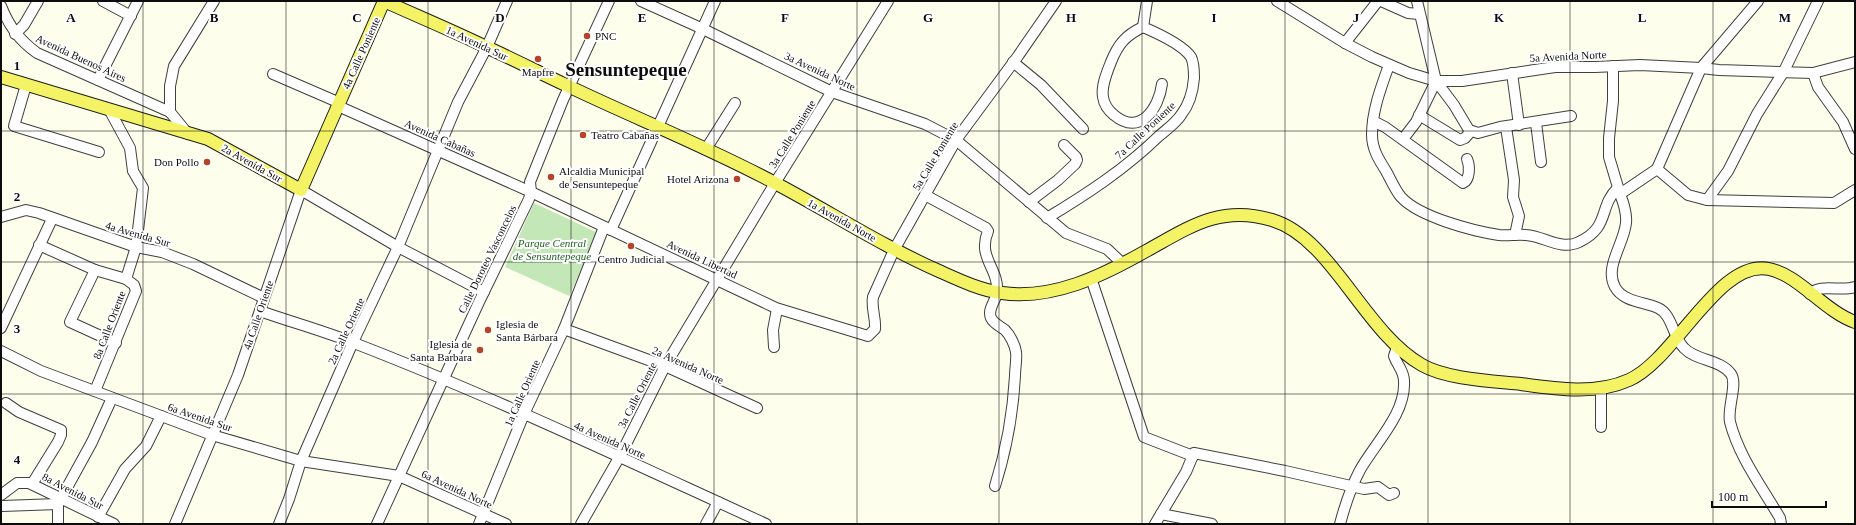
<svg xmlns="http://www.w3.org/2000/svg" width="1856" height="525" viewBox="0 0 1856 525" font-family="Georgia,serif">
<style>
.green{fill:#c4e7b7}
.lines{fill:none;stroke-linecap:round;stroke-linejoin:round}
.minor-casing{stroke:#3f3f3f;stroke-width:12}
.major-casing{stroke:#1d1d1d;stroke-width:14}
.minor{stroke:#fff;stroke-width:10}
.major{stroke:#f4f366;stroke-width:12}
.grid{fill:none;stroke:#0c0c0c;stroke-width:1;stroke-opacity:0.55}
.poi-dot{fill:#b74429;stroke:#fff;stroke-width:1.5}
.labels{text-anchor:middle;stroke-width:4;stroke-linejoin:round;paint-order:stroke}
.poi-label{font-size:11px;fill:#0c0c0c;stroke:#fff;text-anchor:start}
.street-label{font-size:11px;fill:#0c0c0c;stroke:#fff}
.park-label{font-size:11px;font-style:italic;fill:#1f6121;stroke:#fff}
.town-label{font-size:19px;font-weight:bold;fill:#0c0c0c;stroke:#fff}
.grid-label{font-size:13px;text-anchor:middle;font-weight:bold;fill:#0c0c0c;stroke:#fff;stroke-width:4;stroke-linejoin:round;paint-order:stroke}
</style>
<rect width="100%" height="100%" fill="#fefeec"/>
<path class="green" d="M534,203L598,233L569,296L505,267Z"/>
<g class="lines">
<g class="minor-casing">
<g id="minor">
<path d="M103,1L131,16"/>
<path d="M641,1L703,29L832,92L925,124L956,140L1066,233L1107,249L1123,264"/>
<path d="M1277,1L1345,43L1372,57L1409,73L1436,81H1462L1555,67H1595L1640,65L1701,68L1719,70L1813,73L1855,62"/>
<path d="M1381,1L1408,13L1419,14"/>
<path d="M1417,1L1436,81L1454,105L1469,130L1478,133L1500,127L1571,116"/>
<path d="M1,6C9,26 19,40 37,53L170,112"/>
<path d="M1143,27C1126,35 1118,44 1111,62C1107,72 1101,86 1103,97C1104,104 1109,111 1114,115C1140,137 1159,108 1162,84"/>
<path d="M15,34L24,25L38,1"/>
<path d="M1345,43L1378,1"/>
<path d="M1013,62L1041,85L1083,129"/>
<path d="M1389,65C1381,87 1372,111 1372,135C1372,149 1379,160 1386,171C1391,180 1395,190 1401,197C1419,217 1473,231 1499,235C1508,236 1517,234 1526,235C1544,236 1561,251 1579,242C1611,227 1598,206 1618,188"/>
<path d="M1613,66V101L1609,138V157L1620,194"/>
<path d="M1512,73L1519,125"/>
<path d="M1813,73L1818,87L1843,122L1855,149"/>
<path d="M273,74L340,103"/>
<path d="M98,80L138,1"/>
<path d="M26,85L14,126L99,152"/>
<path d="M338,106L531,192L776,308L868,336L875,329C876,318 871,308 873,297L894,250L956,140L1018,56L1056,1"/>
<path d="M1419,115L1460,140L1465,138L1471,131"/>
<path d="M1373,121L1385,127L1463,183C1470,180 1470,166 1467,159"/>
<path d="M1536,123L1541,162"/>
<path d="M1506,127L1514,180L1513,197L1519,216L1515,235"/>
<path d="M188,134L170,112V86L174,66L214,1"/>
<path d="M1403,139L1416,122L1436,81"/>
<path d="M706,149L735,103"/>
<path d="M1657,169L1701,68L1758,1"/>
<path d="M925,195L986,228L988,231C977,258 999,268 997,292C996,301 987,309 991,318C994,324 1000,326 1005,330C1010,335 1015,345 1016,352C1017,359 1015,368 1015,376C1013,413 1006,451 995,486"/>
<path d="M1707,200L1728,171L1757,114L1784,71L1818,1"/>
<path d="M1029,202L1058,180L1075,164L1077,160L1076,157L1064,145"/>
<path d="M1,217L26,210L39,213L136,247L162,252L193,264L264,298"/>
<path d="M1047,218C1087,194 1125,169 1159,136C1167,129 1176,123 1181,115C1189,105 1193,91 1194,78C1194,72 1194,63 1191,57C1183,45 1157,33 1143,27L1147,1"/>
<path d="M611,230L715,1"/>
<path d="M39,245L95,270L126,279"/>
<path d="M95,270L70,322L116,343"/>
<path d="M1091,278L1144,437L1193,456"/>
<path d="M1810,294C1820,283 1841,292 1855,287"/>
<path d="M260,311C291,322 324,331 354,343C494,397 630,462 766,524"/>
<path d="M1,328L52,219"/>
<path d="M564,329L665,366L757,408"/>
<path d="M774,347L773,330L777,309"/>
<path d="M1,351L41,371L212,435L301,461L399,476L506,524"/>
<path d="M1601,388V427"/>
<path d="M95,391L136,291L134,285L126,279L136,247L143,188L133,171L130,148L110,111"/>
<path d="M6,403L19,412L61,430V435L58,442L32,484"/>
<path d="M1,495L17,483H29L114,524"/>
<path d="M2,506L58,504"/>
<path d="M1161,514L1212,524"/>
<path d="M98,517L125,469L146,446L161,416"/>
<path d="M58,524V504L92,442L112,398"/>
<path d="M175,524L238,375L301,190L398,247L484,292"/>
<path d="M279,524L289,499L301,461L353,342L398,247L458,102L487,47L507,1"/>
<path d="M377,524L479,302L529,199L531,192L530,182L563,100L609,1"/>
<path d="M479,524L524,414L564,329L604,227"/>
<path d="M581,524L620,456L665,366L775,183L888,1"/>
<path d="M706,524L718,502"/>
<path d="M1155,524L1186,472L1194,453L1285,471L1364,489L1378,487L1389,495L1394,493"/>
<path d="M1340,524C1345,505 1351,487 1360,470C1375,443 1406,414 1404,381C1404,371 1397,365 1394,356L1397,347"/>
<path d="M1781,524L1780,518C1762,487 1739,457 1730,422C1727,408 1738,384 1731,374C1720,359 1696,361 1684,348C1673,337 1672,314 1658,308C1645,302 1623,302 1615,287C1604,267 1624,244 1626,223C1627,213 1624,204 1620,194L1657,169L1688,195L1707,200L1834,203L1855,190"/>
</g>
</g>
<g class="major-casing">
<path id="major" d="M1,77L208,139L301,190L384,1C417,16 451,30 484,46C513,59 540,73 568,86C637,119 708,147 775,183C830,212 882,246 939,271C959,280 980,290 1002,293C1053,300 1102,276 1146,251C1188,228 1220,204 1272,220C1332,238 1363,331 1422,365C1446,379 1492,381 1521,384C1556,389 1596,395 1629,380C1675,360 1719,258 1769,269C1799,275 1824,311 1855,322"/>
</g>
<use href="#minor" class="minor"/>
<use href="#major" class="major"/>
</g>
<path class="grid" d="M143,1V524M286,1V524M428,1V524M571,1V524M714,1V524M857,1V524M999,1V524M1142,1V524M1285,1V524M1428,1V524M1570,1V524M1713,1V524M1,131H1855M1,262H1855M1,394H1855"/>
<g class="poi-dot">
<circle cx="587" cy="36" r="4"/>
<circle cx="538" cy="59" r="4"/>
<circle cx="583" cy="135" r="4"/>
<circle cx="207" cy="162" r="4"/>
<circle cx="551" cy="177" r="4"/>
<circle cx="737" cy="179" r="4"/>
<circle cx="631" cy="246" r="4"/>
<circle cx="488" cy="330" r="4"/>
<circle cx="480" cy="350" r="4"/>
</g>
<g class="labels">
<g class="poi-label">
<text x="595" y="40">PNC</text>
<text x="538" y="76" text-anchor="middle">Mapfre</text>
<text x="591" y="139">Teatro Cabañas</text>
<text x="199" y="166" text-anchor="end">Don Pollo</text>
<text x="559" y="175">Alcaldia Municipal<tspan x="559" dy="13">de Sensuntepeque</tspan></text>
<text x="729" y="183" text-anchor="end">Hotel Arizona</text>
<text x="631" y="263" text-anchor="middle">Centro Judicial</text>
<text x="496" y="328">Iglesia de<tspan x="496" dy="13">Santa Bárbara</tspan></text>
<text x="472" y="348" text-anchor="end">Iglesia de<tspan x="472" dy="13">Santa Barbara</tspan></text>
</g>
<g class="street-label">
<text transform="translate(477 43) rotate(25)" y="4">1a Avenida Sur</text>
<text transform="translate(361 53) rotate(-66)" y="4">4a Calle Poniente</text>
<text transform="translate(1568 56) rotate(-3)" y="4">5a Avenida Norte</text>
<text transform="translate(81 58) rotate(25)" y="4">Avenida Buenos Aires</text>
<text transform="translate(820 71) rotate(25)" y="4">3a Avenida Norte</text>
<text transform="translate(1145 130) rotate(-43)" y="4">7a Calle Poniente</text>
<text transform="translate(792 134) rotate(-58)" y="4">3a Calle Poniente</text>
<text transform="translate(440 138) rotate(24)" y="4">Avenida Cabañas</text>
<text transform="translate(935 156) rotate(-59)" y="4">5a Calle Poniente</text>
<text transform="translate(252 163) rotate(29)" y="4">2a Avenida Sur</text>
<text transform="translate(842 220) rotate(29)" y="4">1a Avenida Norte</text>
<text transform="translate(138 234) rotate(16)" y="4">4a Avenida Sur</text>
<text transform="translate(487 259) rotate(-64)" y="4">Calle Doroteo Vasconcelos</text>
<text transform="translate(702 259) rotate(25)" y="4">Avenida Libertad</text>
<text transform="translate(258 315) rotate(-71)" y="4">4a Calle Oriente</text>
<text transform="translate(109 325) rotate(-69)" y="4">8a Calle Oriente</text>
<text transform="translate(346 331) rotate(-65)" y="4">2a Calle Oriente</text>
<text transform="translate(688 365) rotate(24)" y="4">2a Avenida Norte</text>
<text transform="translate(522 393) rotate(-66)" y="4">1a Calle Oriente</text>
<text transform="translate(637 395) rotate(-63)" y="4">3a Calle Oriente</text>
<text transform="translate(200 417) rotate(19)" y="4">6a Avenida Sur</text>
<text transform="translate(610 440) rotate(24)" y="4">4a Avenida Norte</text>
<text transform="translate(457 489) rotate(25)" y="4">6a Avenida Norte</text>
<text transform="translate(73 491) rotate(27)" y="4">8a Avenida Sur</text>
</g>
<g class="park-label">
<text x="552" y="247">Parque Central<tspan x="552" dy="13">de Sensuntepeque</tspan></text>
</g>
<g class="town-label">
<text x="626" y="76">Sensuntepeque</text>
</g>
</g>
<g class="grid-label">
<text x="71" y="22">A</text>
<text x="214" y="22">B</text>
<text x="357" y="22">C</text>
<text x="500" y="22">D</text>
<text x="642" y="22">E</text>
<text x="785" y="22">F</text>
<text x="928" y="22">G</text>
<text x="1071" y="22">H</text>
<text x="1214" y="22">I</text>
<text x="1356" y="22">J</text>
<text x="1499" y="22">K</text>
<text x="1642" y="22">L</text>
<text x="1785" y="22">M</text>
<text x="17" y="70">1</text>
<text x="17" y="201">2</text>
<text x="17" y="333">3</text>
<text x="17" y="464">4</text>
</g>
<rect width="1856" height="525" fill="none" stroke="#0c0c0c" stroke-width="4"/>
<path d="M1712 501v6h114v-6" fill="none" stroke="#0c0c0c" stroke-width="2"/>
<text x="1718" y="501" font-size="12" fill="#0c0c0c" stroke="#ffffff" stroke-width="3" paint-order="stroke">100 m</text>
</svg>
